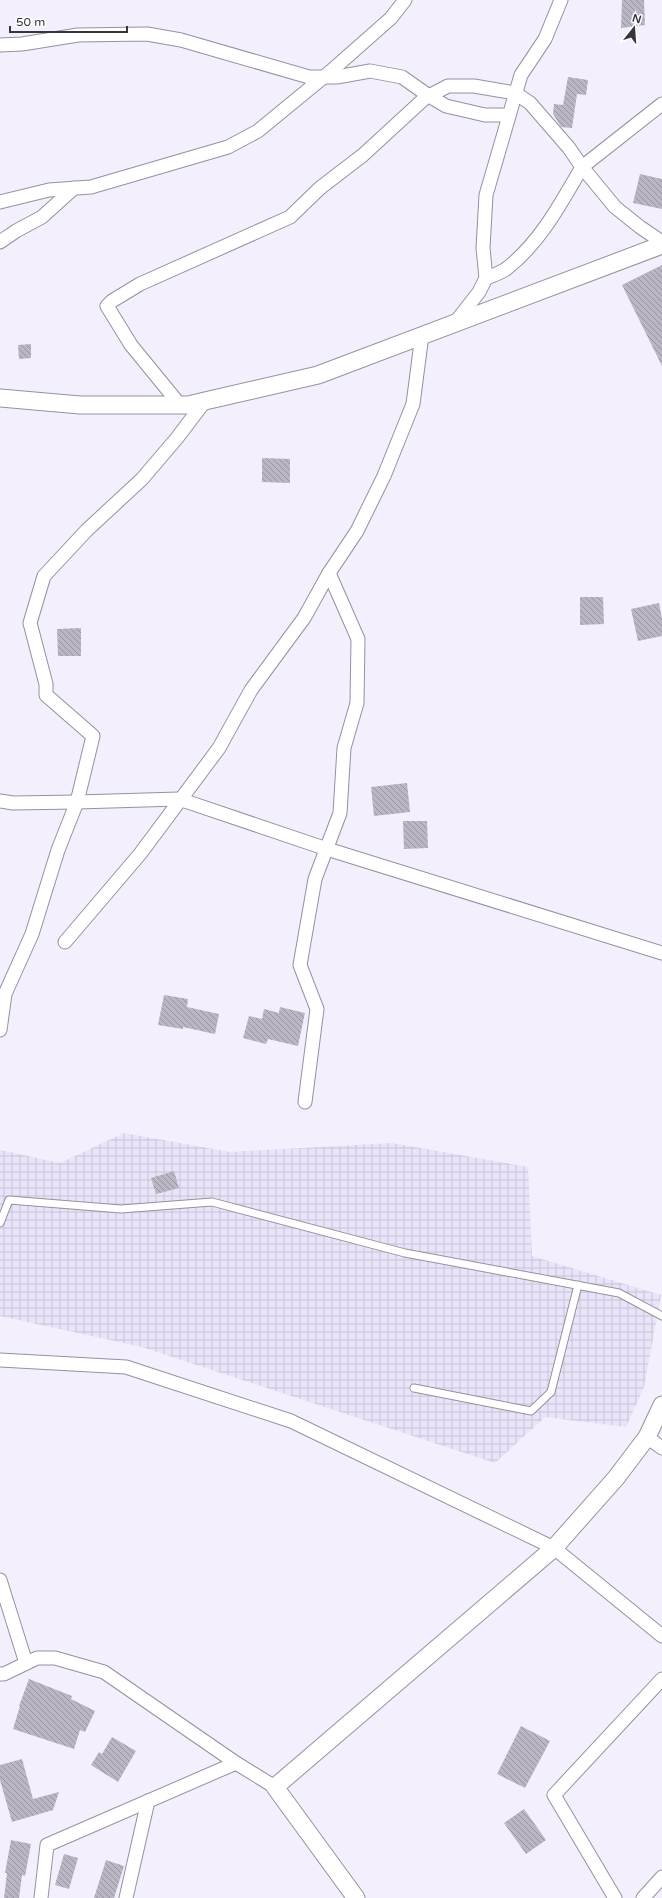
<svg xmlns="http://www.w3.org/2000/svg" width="662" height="1898" viewBox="0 0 662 1898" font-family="'Varela Round',sans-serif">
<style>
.industrial{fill:url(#industrial-grid)}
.building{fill:url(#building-back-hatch)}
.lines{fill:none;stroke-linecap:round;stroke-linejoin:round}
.service-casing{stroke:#95919e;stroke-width:9}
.minor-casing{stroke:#95919e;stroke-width:15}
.tertiary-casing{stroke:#95919e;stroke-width:19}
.service{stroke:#fff;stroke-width:7}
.minor{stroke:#fff;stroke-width:13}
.tertiary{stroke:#fff;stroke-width:17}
</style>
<defs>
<pattern id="industrial-grid" width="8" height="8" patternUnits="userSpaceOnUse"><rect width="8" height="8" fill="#eae3f9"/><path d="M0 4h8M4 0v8" fill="none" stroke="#c9c3d6"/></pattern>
<pattern id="building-back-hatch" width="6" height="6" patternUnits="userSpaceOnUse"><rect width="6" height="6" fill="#bab6c4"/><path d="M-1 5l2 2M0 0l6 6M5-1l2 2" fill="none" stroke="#9895a0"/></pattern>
</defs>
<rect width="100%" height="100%" fill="#f3effd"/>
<path class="industrial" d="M124,1133L230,1152L392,1143L528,1167L532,1256L661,1295L644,1387L626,1427L545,1417L495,1463L142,1347L0,1316V1150L60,1163Z"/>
<g class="building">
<path d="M622,0H644L645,25L621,28Z"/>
<path d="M568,77L588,80L586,95L577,94L572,128L561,127L553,114L554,104L563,105Z"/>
<path d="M640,174L662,179V209L633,203Z"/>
<path d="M662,265V366L622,285Z"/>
<path d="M31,344V358L19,359L18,345Z"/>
<path d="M262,458L290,459V483L262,482Z"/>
<path d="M580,597H603L604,624L580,625Z"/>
<path d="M659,603L662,619V636L638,641L631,609Z"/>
<path d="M81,628V656H58L57,629Z"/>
<path d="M407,783L410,812L374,816L371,787Z"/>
<path d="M403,821H427L428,848L404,849Z"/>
<path d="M164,995L188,999L187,1007L219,1014L215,1034L183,1027V1029L158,1025Z"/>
<path d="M280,1007L305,1013L298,1046L268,1039L266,1044L243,1038L249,1016L262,1019L264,1009L279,1013Z"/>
<path d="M174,1171L179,1188L156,1194L151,1178Z"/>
<path d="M29,1679L72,1696L71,1699L95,1711L85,1732L80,1730L74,1749L13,1729L20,1706H19Z"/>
<path d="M521,1726L550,1741L525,1788L497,1774Z"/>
<path d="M112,1737L136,1751L118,1782L91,1765L99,1752L102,1754Z"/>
<path d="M22,1759L33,1799L59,1792L53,1810L12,1822L0,1780V1765Z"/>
<path d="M524,1809L546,1840L526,1854L504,1823Z"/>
<path d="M11,1840L31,1844L25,1876L22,1875L19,1898H4L7,1873H5Z"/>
<path d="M64,1854L78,1858L69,1889L55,1885Z"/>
<path d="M106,1860L124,1866L114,1898H94Z"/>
</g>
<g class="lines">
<g class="service-casing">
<g id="service">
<path d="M0,1223L9,1200L121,1209L212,1202L405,1253L619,1293L662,1316"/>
<path d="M414,1388L531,1411L551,1392L578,1285"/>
</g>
</g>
<g class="minor-casing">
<g id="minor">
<path d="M0,45L22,44L78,35L147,34L181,40L309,77H337L370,71L402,77L429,96L446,106L485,115H508"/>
<path d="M0,202L49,190L91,187L228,147L258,131L331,71L391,18L405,0"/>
<path d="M0,242L16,231L42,217L74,188"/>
<path d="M486,278C492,276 500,273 506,269C540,243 561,203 582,167L615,207L640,227L662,242"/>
<path d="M454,324L479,292L486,278L483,248L486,195L521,75L545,39L561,0"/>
<path d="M180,405L131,345L107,306L112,301L140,284L290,217L320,188L363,155L425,98L448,86H474L515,93L530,103L569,148L582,167L662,104"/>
<path d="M0,801L13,803L77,802L179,799L327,849L662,953"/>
<path d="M65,942L140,854L219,748L251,690L304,618L329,573"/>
<path d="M0,1030L5,994L32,934L58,850L77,802L93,736L46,695V684L30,623L44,576L87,530L142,479L177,438L205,401"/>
<path d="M305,1102L317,1009L300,965L315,879L340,813L344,748L357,703L358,639L329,573L357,531L384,476L413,404L422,335"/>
<path d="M0,1360L126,1367L291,1421L554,1548L662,1636"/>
<path d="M647,1437L662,1448"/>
<path d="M0,1580L26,1663"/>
<path d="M0,1674H4L37,1658H55L104,1672L236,1763L275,1787"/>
<path d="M41,1898L47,1845L236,1763"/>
<path d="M126,1898L148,1801"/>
<path d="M615,1898L554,1795L662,1679"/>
<path d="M643,1898L662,1877"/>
</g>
</g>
<g class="tertiary-casing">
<g id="tertiary">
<path d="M0,398L80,405H188L205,401L318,375L662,245"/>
<path d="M356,1898L275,1787L554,1548L616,1478L647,1437L662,1405"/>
</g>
</g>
<use href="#service" class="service"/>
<use href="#minor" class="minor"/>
<use href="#tertiary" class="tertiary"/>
</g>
<g transform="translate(634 28) rotate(17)" stroke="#ffffff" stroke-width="3" paint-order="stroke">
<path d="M0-3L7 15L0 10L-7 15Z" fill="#37353a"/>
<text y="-6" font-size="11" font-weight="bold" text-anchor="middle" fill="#37353a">N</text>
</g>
<path d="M10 26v6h117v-6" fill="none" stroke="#37353a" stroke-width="2"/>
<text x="16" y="26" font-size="12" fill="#37353a" stroke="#ffffff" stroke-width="3" paint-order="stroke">50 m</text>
</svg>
